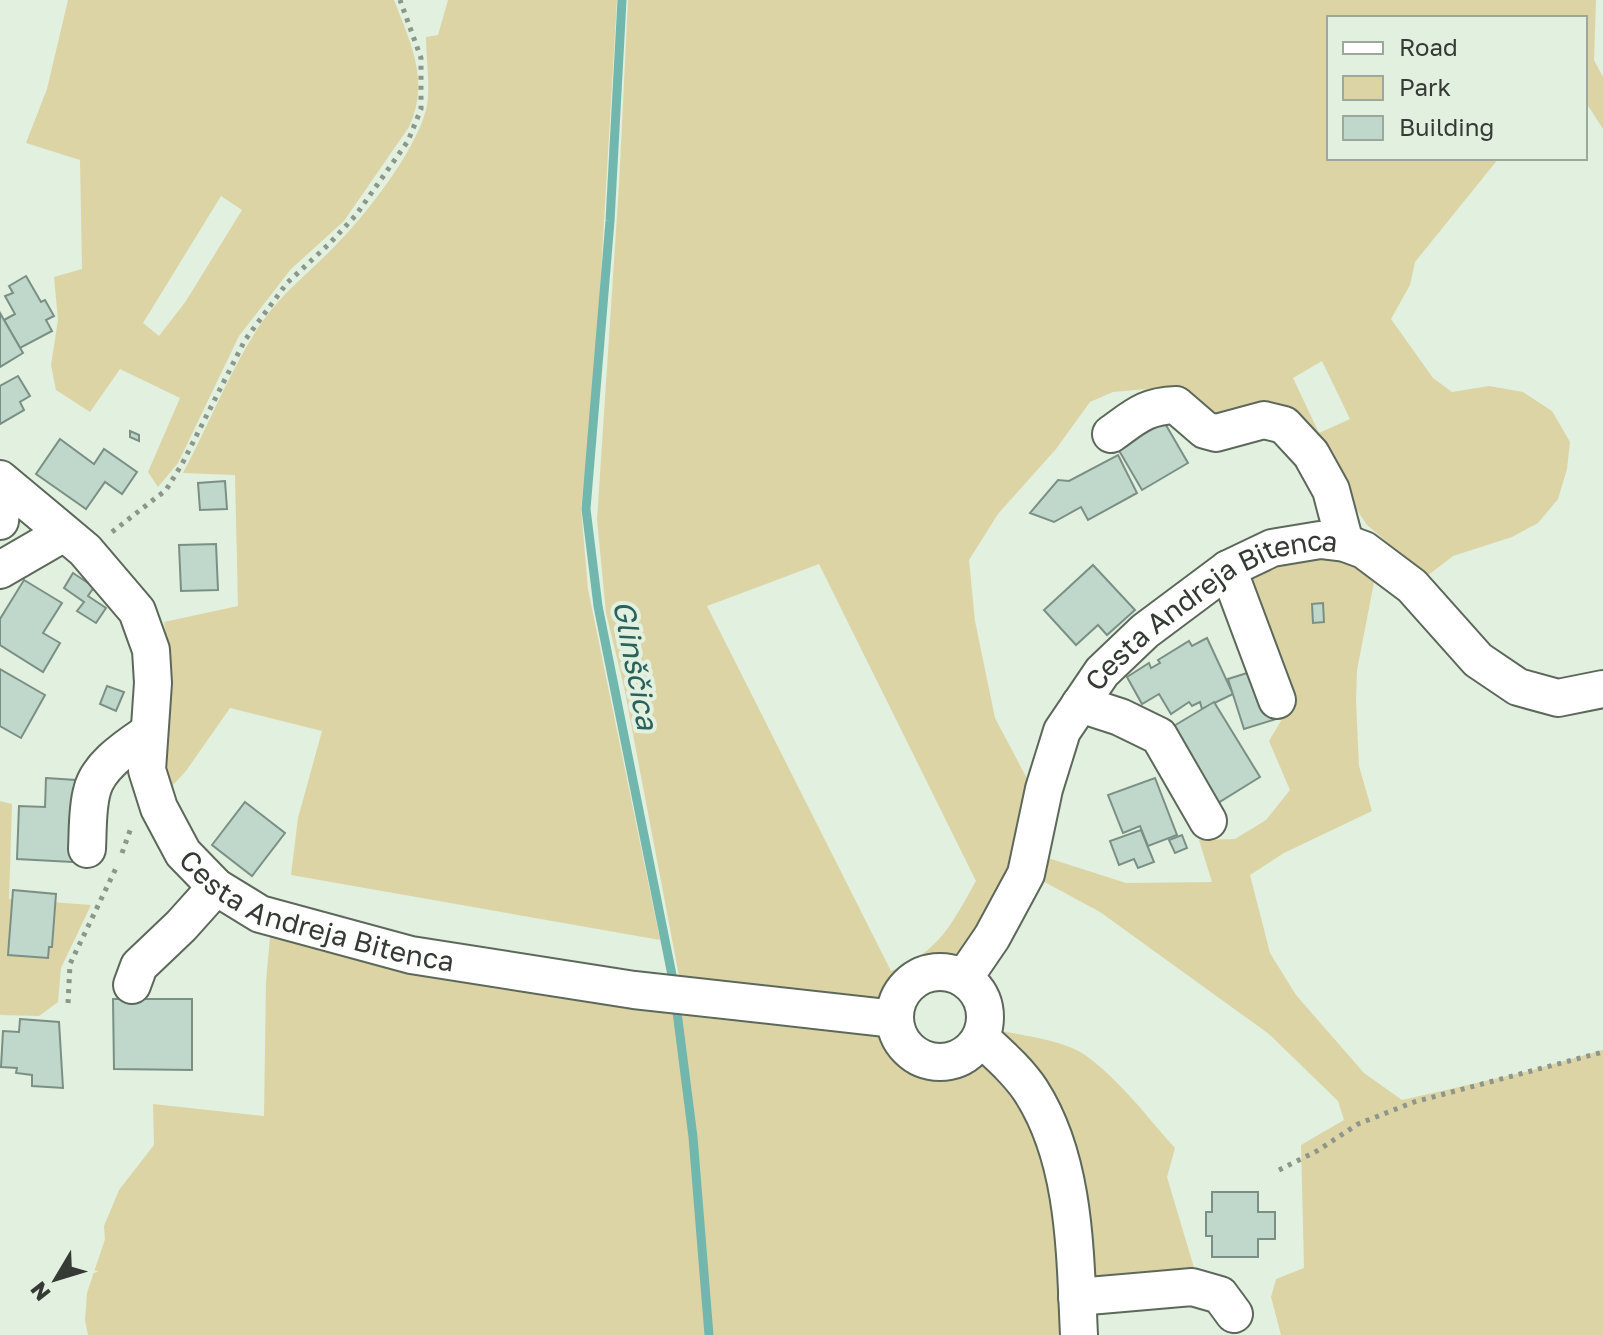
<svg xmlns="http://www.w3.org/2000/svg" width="1603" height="1335" viewBox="0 0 1603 1335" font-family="'Golos Text',sans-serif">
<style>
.green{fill:#ddd4a6;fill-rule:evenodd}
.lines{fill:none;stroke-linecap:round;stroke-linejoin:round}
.stream{stroke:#72b7ae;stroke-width:9}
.building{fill:#c0d7cb;stroke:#7b9085;stroke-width:2}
.minor-casing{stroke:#5c695a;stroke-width:40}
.path{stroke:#8c968a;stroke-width:5;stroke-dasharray:4 6;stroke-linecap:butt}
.minor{stroke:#fff;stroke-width:36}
.labels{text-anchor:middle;stroke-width:8;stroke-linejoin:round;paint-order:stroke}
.street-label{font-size:28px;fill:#353b34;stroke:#e1f0df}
.water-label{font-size:30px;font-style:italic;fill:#29625c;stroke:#e1f0df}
</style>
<rect width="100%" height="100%" fill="#e1f0df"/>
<g class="green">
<path d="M68,0H394C411,44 430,81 409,127L344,221L291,269L239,336L178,463L158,487L148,472L180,398L120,369L90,412L56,390L51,365L58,320L54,277L82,269L80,160L26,143L47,89ZM221,196L242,210L186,301L159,336L143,323Z"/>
<path d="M448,0H617L595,375L581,508L588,589L660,940L291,875L298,818L322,731L230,708L186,771L173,785L164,781L165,729L173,685L164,622L238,606L235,475L183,473C210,423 230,369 262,322C283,292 310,272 334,247C365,216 415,152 426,110C431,91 426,58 426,37L438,35Z"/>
<path d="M628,0H1596L1594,60L1603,77V129L1585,101V18H1329V158H1499L1415,262L1410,285L1391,319L1433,378L1452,392L1489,386L1523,392L1552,411L1570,442L1567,469L1558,499L1538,523L1512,537L1453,556L1427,576L1367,525L1339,483L1314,438L1225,420L1183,393L1146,389L1113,392L1090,402L1056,449L998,514L969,560L975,621L995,718L1033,790L1019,843L1004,884L957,965L936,964L909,976L892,995L868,1000L680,981L624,687L606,613L597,520L619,185ZM1322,361L1350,419L1319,433L1293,378ZM819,564L976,881C951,925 940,951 891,971L707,606Z"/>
<path d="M1308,559L1355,561L1375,577L1357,670L1356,701L1359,766L1372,811L1284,853L1250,875L1270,953L1296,995L1364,1073L1402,1100L1529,1071L1603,1050V1335H1281L1271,1297L1276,1279L1304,1268L1301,1145L1344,1120L1338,1101L1269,1034L1100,912L1039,879L1048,858L1126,883L1212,882L1199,840L1235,839L1266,820L1290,790L1269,741L1290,706L1248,575Z"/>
<path d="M0,801L12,804L9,899L91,905L61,968L58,1002L39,1016L0,1015Z"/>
<path d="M271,927L762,1024L804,1028L889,1029C916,1076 937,1080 984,1055L1013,1083L1051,1152L1070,1335H88L85,1320L87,1293L105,1239L104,1226L119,1190L154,1145L153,1104L264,1116L266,981Z"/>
<path d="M1002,1031C1026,1036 1066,1041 1085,1055C1120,1080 1147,1117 1175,1148L1167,1177L1195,1271L1120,1282L1086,1276L1081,1198L997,1039Z"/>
</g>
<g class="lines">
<g class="stream">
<path d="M622,0L610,221L586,509L598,606L674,985"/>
<path d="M676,1004L693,1137L709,1335"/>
</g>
</g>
<g class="building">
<path d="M26,276L41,302L45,300L54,316L46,320L52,331L20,348L4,320L15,314L5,296L13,293L9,286Z"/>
<path d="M0,313L23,353L0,367Z"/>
<path d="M18,376L30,396L20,402L24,410L0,424V386Z"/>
<path d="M1163,420L1188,463L1142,490L1117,447Z"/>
<path d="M130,431L139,435V441L130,437Z"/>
<path d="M60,439L94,464L104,449L137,472L122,494L105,482L86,509L36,474Z"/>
<path d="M1118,455L1137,493L1088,520L1081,507L1054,522L1030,513L1058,480L1069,481Z"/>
<path d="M225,481L227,509L200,510L198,483Z"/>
<path d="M216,544L218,590L181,591L179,545Z"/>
<path d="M1093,565L1135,610L1107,635L1098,625L1076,645L1044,610Z"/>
<path d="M73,573L94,587L88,596L106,608L96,623L77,611L84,602L64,588Z"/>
<path d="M24,580L62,603L43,633L60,643L43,672L0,645V619Z"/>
<path d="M1323,603L1324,622L1313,623L1312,604Z"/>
<path d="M1207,638L1233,694L1202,709L1200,702L1192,706L1189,702L1171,714L1159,694L1142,704L1127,677L1149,663L1151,668L1160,663L1158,660L1189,641L1192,646Z"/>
<path d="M1263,668L1279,718L1244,729L1228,679Z"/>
<path d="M0,669L45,695L21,738L0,726Z"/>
<path d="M107,686L124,692L116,711L100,704Z"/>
<path d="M1214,702L1260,777L1213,806L1167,730Z"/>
<path d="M46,778L76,780L72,862L17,859L19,806L45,807Z"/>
<path d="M1155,778L1177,835L1148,846L1140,826L1123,833L1108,795Z"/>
<path d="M245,802L285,833L252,876L212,845Z"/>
<path d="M1141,830L1154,862L1138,868L1134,859L1119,865L1110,841Z"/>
<path d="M1182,835L1187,848L1175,853L1169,840Z"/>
<path d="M13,890L56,894L52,947H49L48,958L8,955Z"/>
<path d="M113,999H192V1070L114,1069Z"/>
<path d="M20,1019L59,1022L63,1088L32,1086V1075L16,1073L17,1068L1,1067L3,1031L19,1032Z"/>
<path d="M1212,1192H1258V1212H1275V1239H1258V1257H1212V1236H1206V1212H1212Z"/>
</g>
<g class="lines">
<g class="minor-casing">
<g id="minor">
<path d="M1111,434C1135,417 1145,406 1176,405L1205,430L1216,433L1264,420L1284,425L1311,454L1331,490L1345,543"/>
<path id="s1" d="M0,479L85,550L137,611L151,650L153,683L147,770L159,808L183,853L216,887L260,914L411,955L634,990L895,1019"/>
<path d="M0,521L4,483"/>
<path d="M1228,569L1277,700"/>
<path d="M0,570L64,533"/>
<path d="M1080,704L1120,717L1159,736L1208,821"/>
<path d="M87,849C88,831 87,809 92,791C98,765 129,746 149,732"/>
<circle cx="940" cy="1017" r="45"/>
<path id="s2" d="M964,978L992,937L1026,874L1044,789L1062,731L1102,672L1145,631L1228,569L1272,548L1320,540L1345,543L1364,550L1412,586L1478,660L1518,687L1558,698L1603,689"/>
<path d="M132,985L139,966L181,926L216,887"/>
<path d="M981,1038C998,1054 1018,1071 1031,1091C1076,1161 1075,1254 1079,1335"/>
<path d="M1077,1297L1192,1287L1220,1295L1234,1314"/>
</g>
</g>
<g class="path">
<path d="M112,532L166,490L182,464L245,340L287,283L329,244L356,215L408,141L421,109V58L400,0"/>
<path d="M122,853L132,825"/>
<path d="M68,1003L70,964L117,866"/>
<path d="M1279,1170L1317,1151L1358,1124L1414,1102L1603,1052"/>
</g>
<use href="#minor" class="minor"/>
</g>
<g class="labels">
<g class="street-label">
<text dy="10" stroke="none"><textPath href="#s2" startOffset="470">Cesta Andreja Bitenca</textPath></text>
<text dy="10" stroke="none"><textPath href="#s1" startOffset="594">Cesta Andreja Bitenca</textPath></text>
</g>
<g class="water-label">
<text transform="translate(635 665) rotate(79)" y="10">Glinščica</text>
</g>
</g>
<rect x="1327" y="16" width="260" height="144" fill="#e1f0df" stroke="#9ca89b" stroke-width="2"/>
<rect x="1343" y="42" width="40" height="12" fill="#ffffff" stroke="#9ca89b" stroke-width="2"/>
<text x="1399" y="56" font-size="24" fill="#353b34">Road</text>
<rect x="1343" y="76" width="40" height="24" fill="#ddd4a6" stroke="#9ca89b" stroke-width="2"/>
<text x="1399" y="96" font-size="24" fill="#353b34">Park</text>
<rect x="1343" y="116" width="40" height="24" fill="#c0d7cb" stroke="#9ca89b" stroke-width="2"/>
<text x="1399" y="136" font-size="24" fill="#353b34">Building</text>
<g transform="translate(56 1279) rotate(232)" stroke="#e1f0df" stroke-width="6" paint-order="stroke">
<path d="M0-6L14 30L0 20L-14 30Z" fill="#353b34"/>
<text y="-12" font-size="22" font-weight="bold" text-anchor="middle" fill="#353b34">N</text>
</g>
</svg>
